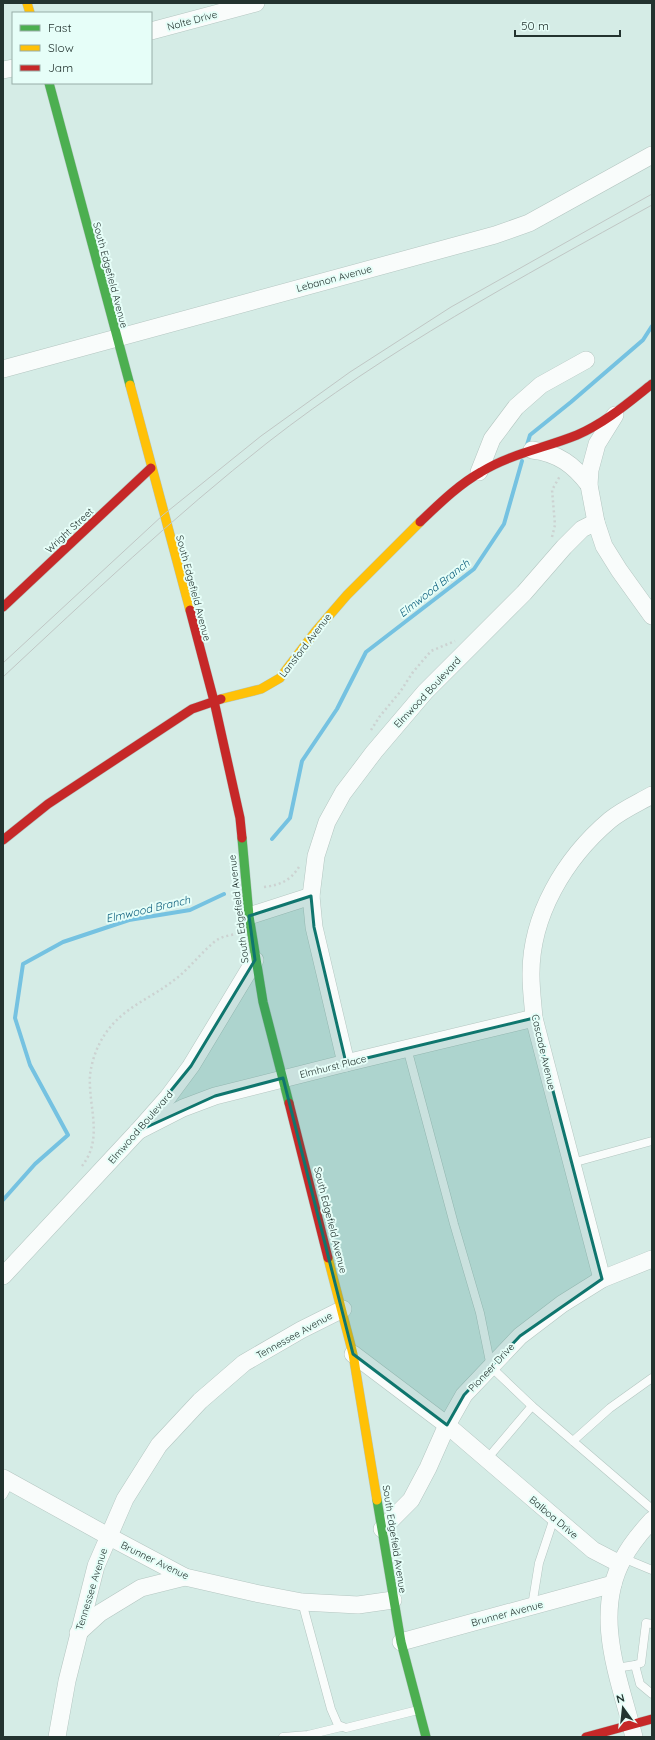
<svg xmlns="http://www.w3.org/2000/svg" width="655" height="1740" viewBox="0 0 655 1740" font-family="Quicksand,sans-serif">
<style>
.lines{fill:none;stroke-linecap:round;stroke-linejoin:round}
.stream{stroke:#75c2e1;stroke-width:4}
.lane-casing{stroke:#b4c6c1;stroke-width:9}
.street-casing{stroke:#b4c6c1;stroke-width:18}
.fast-casing{stroke:#b4c6c1;stroke-width:10}
.slow-casing{stroke:#b4c6c1;stroke-width:10}
.jam-casing{stroke:#b4c6c1;stroke-width:10}
.path{stroke:#ccd2d1;stroke-width:2.5;stroke-dasharray:2 3;stroke-linecap:butt}
.lane{stroke:#f9fcfb;stroke-width:8}
.street{stroke:#f9fcfb;stroke-width:17}
.fast{stroke:#4caf50;stroke-width:9}
.slow{stroke:#ffc107;stroke-width:9}
.jam{stroke:#c62828;stroke-width:9}
.tram{stroke:#c0c7c5;stroke-width:1}
.marked{fill:#0f766e;fill-opacity:0.2;stroke:#0f766e;stroke-width:3;stroke-linejoin:round}
.labels{text-anchor:middle;stroke-width:4;stroke-linejoin:round;paint-order:stroke}
.street-label{font-size:10px;fill:#23332f;stroke:#e6fef8}
.water-label{font-size:11px;font-style:italic;fill:#085b7a;stroke:#e6fef8}
</style>
<rect width="100%" height="100%" fill="#d5ece6"/>
<g class="lines">
<g class="stream">
<path d="M527,445L530,435L571,402L643,340L652,326"/>
<path d="M272,839L290,818L302,761L337,709L366,652L474,569L504,524L522,461"/>
<path d="M3,1200L35,1164L68,1135L30,1065L15,1018L23,964L63,942L129,920L190,910L224,894"/>
</g>
<g class="lane-casing">
<g id="lane">
<path d="M407,1048L454,1224L480,1313L491,1367L532,1406L652,1509"/>
<path d="M572,1163L652,1141"/>
<path d="M573,1441L610,1408L652,1378"/>
<path d="M487,1459L532,1406"/>
<path d="M3,1495L10,1482"/>
<path d="M623,1558L652,1570"/>
<path d="M302,1602L331,1709L338,1725L346,1728L418,1710"/>
<path d="M532,1606L539,1563L554,1518"/>
<path d="M635,1665L640,1684L652,1694"/>
<path d="M616,1668L635,1665L641,1663L646,1623L652,1624"/>
<path d="M283,1737L308,1735L341,1727"/>
</g>
</g>
<g class="street-casing">
<g id="street">
<path d="M151,31L256,3"/>
<path d="M3,70L13,68"/>
<path d="M3,369L495,235L529,223L652,155"/>
<path d="M615,415L597,444L590,470L589,485L596,522L604,546L619,570L652,616"/>
<path d="M532,450C558,453 574,465 589,485"/>
<path d="M479,472L492,439L516,407L541,385L586,360"/>
<path d="M249,916L311,896"/>
<path d="M346,1063L314,927L311,896L316,856L327,822L343,793L374,752L425,692L524,593L564,547L582,529L596,522"/>
<path d="M138,1131L183,1108L215,1096L346,1063L534,1018"/>
<path d="M3,1276L138,1131L168,1097L191,1066L255,960"/>
<path d="M602,1279L534,1018C533,1004 531,990 531,976C530,916 565,858 610,820C622,810 638,803 652,795"/>
<path d="M353,1354L447,1425L593,1550L620,1564"/>
<path d="M3,1478L108,1536L185,1577L255,1593L302,1602L358,1605L393,1600"/>
<path d="M382,1529L411,1500L428,1468L447,1425L464,1395L520,1336L562,1304L602,1279L652,1259"/>
<path d="M78,1633L100,1613L141,1588L185,1577"/>
<path d="M401,1642L613,1584"/>
<path d="M57,1737L67,1681L96,1566L125,1499L159,1445L200,1401L244,1363L301,1330L343,1309"/>
<path d="M634,1737C620,1680 592,1616 623,1559C630,1545 641,1532 652,1520"/>
</g>
</g>
<g class="fast-casing">
<g id="fast">
<path d="M49,83L130,385"/>
<path d="M242,838L249,916L263,1002L289,1103"/>
<path d="M377,1500L401,1642L426,1737"/>
</g>
</g>
<g class="slow-casing">
<g id="slow">
<path d="M27,3L30,13"/>
<path d="M130,385L190,610"/>
<path d="M221,699L261,689L280,678L315,632L347,595L420,522"/>
<path d="M328,1258L353,1354L377,1500"/>
</g>
</g>
<g class="jam-casing">
<g id="jam">
<path d="M420,522C439,504 458,485 481,472C510,454 545,448 577,435C605,423 628,403 652,384"/>
<path d="M3,607L151,468"/>
<path d="M190,610L214,701L240,818L242,838"/>
<path d="M3,840L48,804L192,709L221,699"/>
<path d="M289,1103L328,1258"/>
<path d="M586,1737L652,1719"/>
</g>
</g>
<g class="path">
<path d="M552,537L555,525L552,490L560,476"/>
<path d="M371,730L380,716L400,692L413,672L431,651L455,641"/>
<path d="M264,887C280,885 290,881 299,867"/>
<path d="M82,1166C104,1138 88,1107 90,1075C92,1059 98,1043 108,1030C125,1007 151,998 173,981C188,970 199,955 213,943C219,937 227,936 235,934"/>
</g>
<use href="#lane" class="lane"/>
<use href="#street" class="street"/>
<use href="#fast" class="fast"/>
<use href="#slow" class="slow"/>
<use href="#jam" class="jam"/>
<g class="tram">
<path d="M3,663L163,515L261,436L350,372L451,307L652,194"/>
<path d="M3,677C89,597 174,516 267,443C386,350 520,278 652,205"/>
</g>
</g>
<path class="marked" d="M311,896L314,927L346,1063L534,1018L602,1279L520,1336L464,1395L447,1425L353,1354L283,1078L215,1096L138,1131L191,1066L255,960L249,916Z"/>
<g class="labels">
<g class="street-label">
<text transform="translate(192 20) rotate(-15)" y="4">Nolte Drive</text>
<text transform="translate(111 275) rotate(75)" y="4">South Edgefield Avenue</text>
<text transform="translate(334 278) rotate(-15)" y="4">Lebanon Avenue</text>
<text transform="translate(69 530) rotate(-43)" y="4">Wright Street</text>
<text transform="translate(194 588) rotate(75)" y="4">South Edgefield Avenue</text>
<text transform="translate(305 645) rotate(-52)" y="4">Lansford Avenue</text>
<text transform="translate(427 692) rotate(-47)" y="4">Elmwood Boulevard</text>
<text transform="translate(238 909) rotate(-97)" y="4">South Edgefield Avenue</text>
<text transform="translate(544 1052) rotate(77)" y="4">Cascade Avenue</text>
<text transform="translate(333 1066) rotate(-14)" y="4">Elmhurst Place</text>
<text transform="translate(140 1127) rotate(-49)" y="4">Elmwood Boulevard</text>
<text transform="translate(331 1220) rotate(76)" y="4">South Edgefield Avenue</text>
<text transform="translate(294 1335) rotate(-29)" y="4">Tennessee Avenue</text>
<text transform="translate(491 1367) rotate(-47)" y="4">Pioneer Drive</text>
<text transform="translate(554 1517) rotate(40)" y="4">Balboa Drive</text>
<text transform="translate(395 1539) rotate(81)" y="4">South Edgefield Avenue</text>
<text transform="translate(155 1560) rotate(26)" y="4">Brunner Avenue</text>
<text transform="translate(91 1589) rotate(-73)" y="4">Tennessee Avenue</text>
<text transform="translate(507 1613) rotate(-15)" y="4">Brunner Avenue</text>
</g>
<g class="water-label">
<text transform="translate(434 588) rotate(-38)" y="4">Elmwood Branch</text>
<text transform="translate(148 909) rotate(-13)" y="4">Elmwood Branch</text>
</g>
</g>
<rect width="655" height="1740" fill="none" stroke="#23332f" stroke-width="8"/>
<rect x="12" y="12" width="140" height="72" fill="#e6fef8" stroke="#98ada8"/>
<rect x="20" y="25" width="20" height="6" fill="#4caf50" stroke="#98ada8"/>
<text x="48" y="32" font-size="12" fill="#23332f">Fast</text>
<rect x="20" y="45" width="20" height="6" fill="#ffc107" stroke="#98ada8"/>
<text x="48" y="52" font-size="12" fill="#23332f">Slow</text>
<rect x="20" y="65" width="20" height="6" fill="#c62828" stroke="#98ada8"/>
<text x="48" y="72" font-size="12" fill="#23332f">Jam</text>
<g transform="translate(623 1708) rotate(345)" stroke="#e6fef8" stroke-width="3" paint-order="stroke">
<path d="M0-3L7 15L0 10L-7 15Z" fill="#23332f"/>
<text y="-6" font-size="11" font-weight="bold" text-anchor="middle" fill="#23332f">N</text>
</g>
<path d="M515 30v6h105v-6" fill="none" stroke="#23332f" stroke-width="2"/>
<text x="521" y="30" font-size="12" fill="#23332f" stroke="#e6fef8" stroke-width="3" paint-order="stroke">50 m</text>
</svg>
